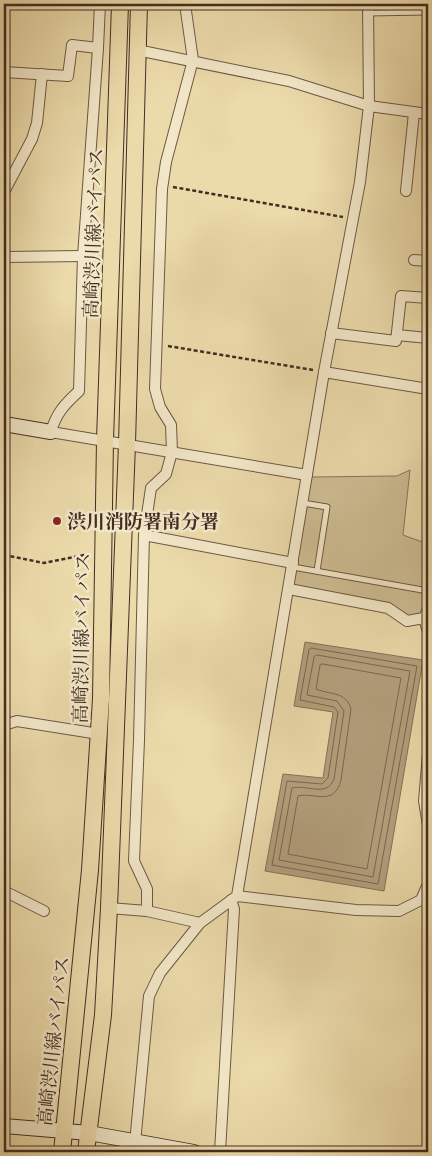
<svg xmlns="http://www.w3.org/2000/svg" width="432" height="1156" viewBox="0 0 432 1156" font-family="'Libre Bodoni','Noto Serif JP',serif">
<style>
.green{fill:#cebd93;stroke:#88755b}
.water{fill:#b29f7c;stroke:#867158}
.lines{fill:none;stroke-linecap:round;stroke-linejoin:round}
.shore{stroke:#7a6650;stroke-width:1}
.lane-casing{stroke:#6d5845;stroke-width:7}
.street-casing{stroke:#6d5845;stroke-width:12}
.secondary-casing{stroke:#432d23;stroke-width:16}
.primary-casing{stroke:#432d23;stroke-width:18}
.path{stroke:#432d23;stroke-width:2.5;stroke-dasharray:4 2.5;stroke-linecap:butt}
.lane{stroke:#f2e7c8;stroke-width:5}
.street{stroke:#f2e7c8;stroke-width:10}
.secondary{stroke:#f2e7c8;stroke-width:14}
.primary{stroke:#ebdaaa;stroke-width:16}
.poi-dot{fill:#8f2418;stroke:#f2e7c8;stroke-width:2}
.labels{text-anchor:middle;stroke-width:5;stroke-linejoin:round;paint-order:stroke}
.street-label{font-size:19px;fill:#432d23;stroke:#f2e7c8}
.poi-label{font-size:19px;font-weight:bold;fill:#432d23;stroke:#f2e7c8;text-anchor:start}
</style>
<rect width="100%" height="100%" fill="#ebdaaa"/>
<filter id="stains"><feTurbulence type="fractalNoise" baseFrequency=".004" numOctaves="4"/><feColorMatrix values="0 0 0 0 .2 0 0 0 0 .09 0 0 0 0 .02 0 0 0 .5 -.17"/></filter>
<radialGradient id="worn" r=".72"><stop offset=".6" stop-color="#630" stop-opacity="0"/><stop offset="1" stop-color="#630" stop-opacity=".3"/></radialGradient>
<path class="green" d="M410,470L403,535L428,544V623L292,587L311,477L397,476Z"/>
<path class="water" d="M305,642L423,660L384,891L265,871L283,774L323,778L333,712L294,706Z"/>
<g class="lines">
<g class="shore">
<path d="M311,648L417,666L378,884L272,865L287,781L322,784L328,778L338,712L334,707L300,700L309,650Z"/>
<path d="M317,655L410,671L373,877L279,860L292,788C306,784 327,798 334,779L344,711L337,701L307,695L314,657Z"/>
<path d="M323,664L401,678L367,869L288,854L298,796C315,792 334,807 341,780L351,709C346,691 330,695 316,689L320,665Z"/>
</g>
<g class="lane-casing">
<g id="lane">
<path d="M368,13L428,12"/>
<path d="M303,503L327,507L317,571"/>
<path d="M293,567L428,591"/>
</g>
</g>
<g class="street-casing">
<g id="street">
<path d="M98,48L83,256L79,391C65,404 56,413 51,432L307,475"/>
<path d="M137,50L289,81L369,106L428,114"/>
<path d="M4,72L68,76L72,45L98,48L100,4"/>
<path d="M406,191L414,113"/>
<path d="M4,192L32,139L37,123L42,74"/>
<path d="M4,257L83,256"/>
<path d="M414,260L428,261"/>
<path d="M331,333L396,341L401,296L428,298"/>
<path d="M397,335L428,338"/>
<path d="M324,372L428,389"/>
<path d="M144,535L293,563"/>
<path d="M289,589L388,608L407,621L424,618"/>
<path d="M428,609L424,618L428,632"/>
<path d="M4,725L17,721L99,734"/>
<path d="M428,754L424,801L428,825"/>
<path d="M4,891L44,911"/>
<path d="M237,896L356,910L399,911L421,900L428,884"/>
<path d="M109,908L147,911L200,923"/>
<path d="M147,911V889L134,861L139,740L144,535L151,488L166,474L172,452L171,425L160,407L155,389L162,189L166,162L193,60L185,4"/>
<path d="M135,1143L149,996L160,973L200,923L237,896L324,372L360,182L369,106L368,4"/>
<path d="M220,1152L234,909L231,900"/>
</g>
</g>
<g class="secondary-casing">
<g id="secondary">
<path d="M4,424L51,432"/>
<path d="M4,1126L89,1133L194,1152"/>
</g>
</g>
<g class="primary-casing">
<g id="primary">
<path d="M62,1152L90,870L101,699L105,440L120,4"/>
<path d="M86,1152L103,1015L109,908L127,444L139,4"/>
</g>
</g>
<g class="path">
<path d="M173,187L343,217"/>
<path d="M168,346L313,370"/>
<path d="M4,555L44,563L89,554"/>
</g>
<use href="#lane" class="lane"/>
<use href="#street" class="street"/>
<use href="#secondary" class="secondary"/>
<use href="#primary" class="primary"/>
</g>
<circle class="poi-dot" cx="57" cy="521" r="5"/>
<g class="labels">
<g class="street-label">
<text transform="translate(93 233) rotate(-88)" y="7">高崎渋川線バイパス</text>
<text transform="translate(81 638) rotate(-89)" y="7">高崎渋川線バイパス</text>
<text transform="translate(53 1041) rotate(-84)" y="7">高崎渋川線バイパス</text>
</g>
<g class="poi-label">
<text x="67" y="528">渋川消防署南分署</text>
</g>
</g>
<rect width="432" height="1156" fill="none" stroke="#ebdaaa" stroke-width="20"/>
<rect x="5" y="5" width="422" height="1146" fill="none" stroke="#432d23" stroke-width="2.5"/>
<rect x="10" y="10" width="412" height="1136" fill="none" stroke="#432d23"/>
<rect width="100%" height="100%" filter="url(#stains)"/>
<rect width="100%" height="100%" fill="url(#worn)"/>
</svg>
